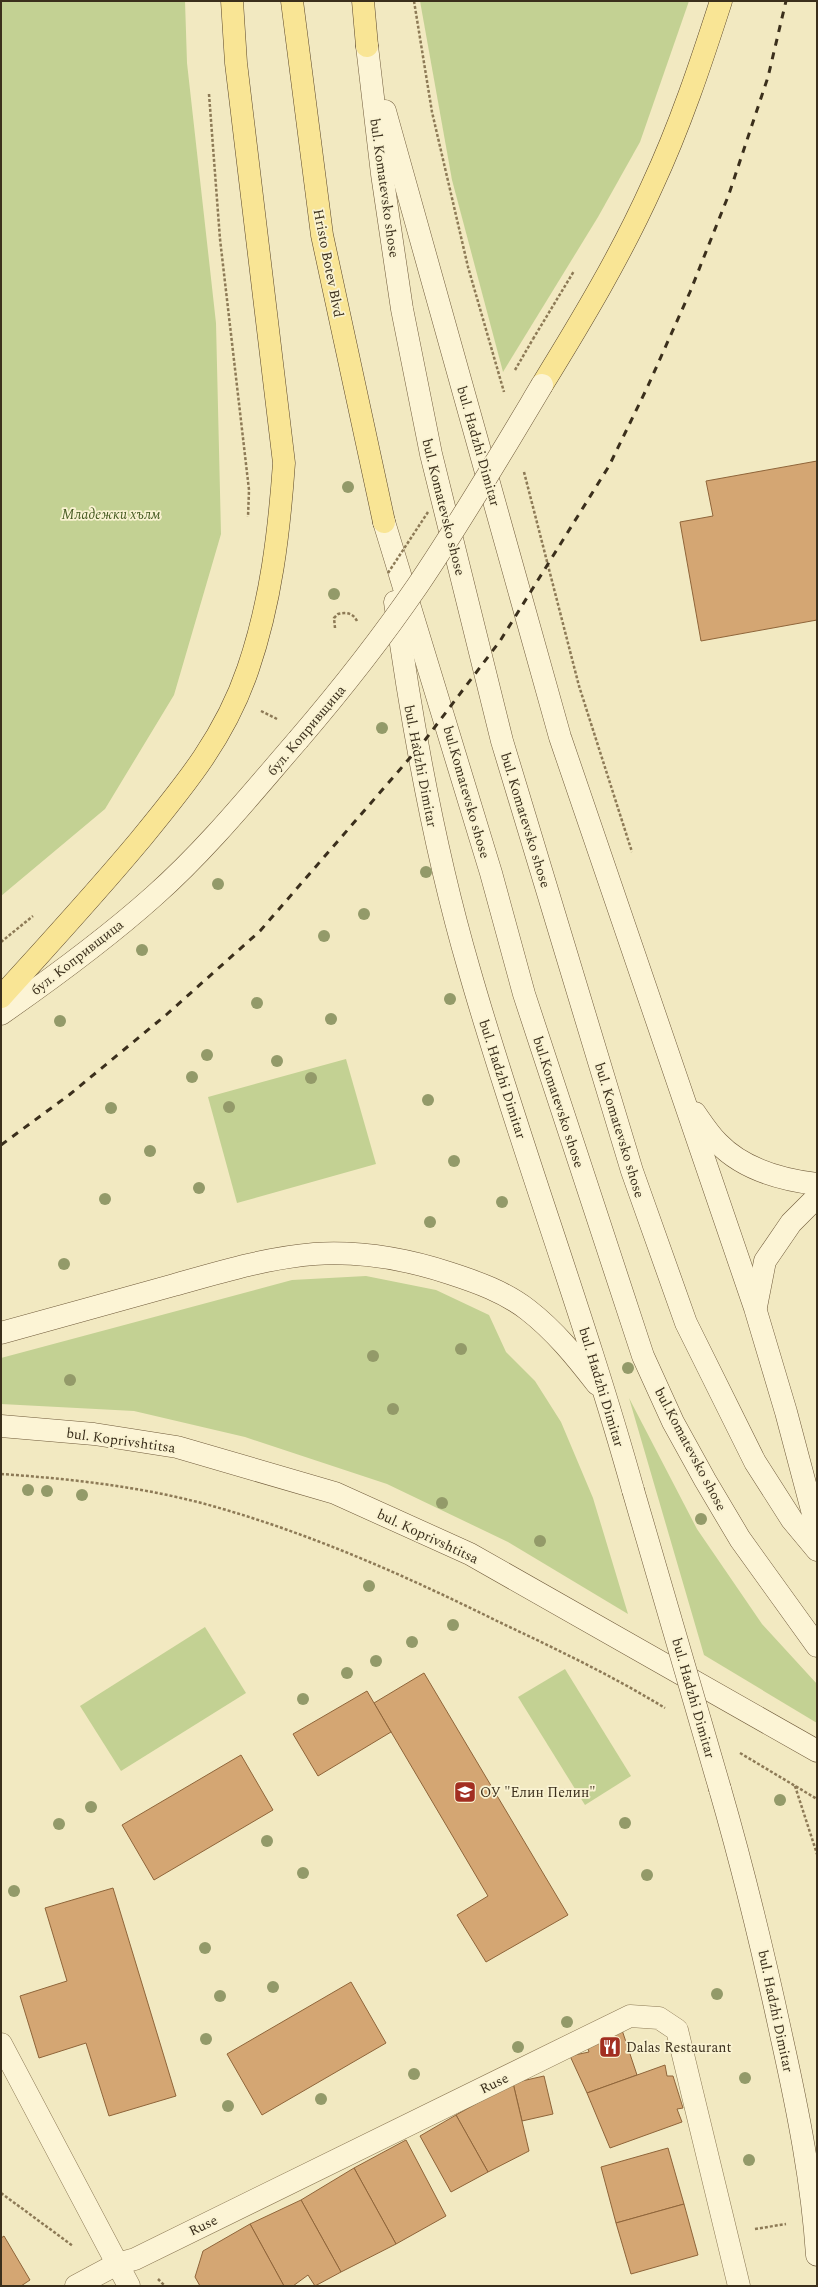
<svg xmlns="http://www.w3.org/2000/svg" width="818" height="2287" viewBox="0 0 818 2287" font-family="Spectral,serif">
<style>
.green{fill:#c3d193}
.building{fill:#d4a673;stroke:#8f653a}
.lines{fill:none;stroke-linecap:round;stroke-linejoin:round}
.minor-casing{stroke:#8d7a56;stroke-width:23}
.secondary-casing{stroke:#6f5a3a;stroke-width:23}
.primary-casing{stroke:#5a462b;stroke-width:23}
.path{stroke:#8d7a56;stroke-width:2.5;stroke-dasharray:3 2;stroke-linecap:butt}
.minor{stroke:#fcf4d5;stroke-width:22}
.secondary{stroke:#fcf4d5;stroke-width:22}
.primary{stroke:#f9e595;stroke-width:22}
.rail{stroke:#3b2f1c;stroke-width:3;stroke-dasharray:7 7;stroke-linecap:butt}
.secondary-bridge-casing{stroke:#6f5a3a;stroke-width:23;stroke-linecap:butt}
.path-bridge{stroke:#8d7a56;stroke-width:2.5;stroke-dasharray:3 2;stroke-linecap:butt}
.secondary-bridge{stroke:#fcf4d5;stroke-width:22}
.tree{fill:#939a69}
.labels{text-anchor:middle;stroke-width:3.5;stroke-linejoin:round;paint-order:stroke}
.street-label{font-size:14px;fill:#3b2f1c;stroke:#f9f2d1}
.park-label{font-size:14px;font-style:italic;fill:#455a21;stroke:#f9f2d1}
.poi-label{font-size:14px;fill:#3b2f1c;stroke:#f9f2d1;text-anchor:start}
</style>
<rect width="100%" height="100%" fill="#f2e9c1"/>
<g class="green">
<path d="M1,1H185L187,63L216,323L221,534L174,695L105,809L1,896Z"/>
<path d="M420,1H689L640,142L598,217L503,372L452,180Z"/>
<path d="M346,1059L376,1164L237,1203L208,1097Z"/>
<path d="M366,1276L436,1290L489,1315L506,1352L535,1381L561,1422L593,1498L628,1614L508,1542L387,1484L245,1437L134,1411L1,1404V1358L292,1280Z"/>
<path d="M629,1398L697,1529L762,1624L817,1684V1723L704,1655Z"/>
<path d="M205,1627L246,1693L121,1771L80,1706Z"/>
<path d="M565,1669L631,1776L585,1805L518,1697Z"/>
</g>
<g class="building">
<path d="M817,461V620L701,641L680,522L713,516L706,481Z"/>
<path d="M424,1673L568,1915L486,1962L457,1915L488,1896L374,1703Z"/>
<path d="M367,1691L391,1732L318,1776L293,1734Z"/>
<path d="M241,1755L273,1810L154,1880L122,1825Z"/>
<path d="M113,1888L176,2096L109,2116L86,2043L39,2058L20,1996L67,1981L45,1908Z"/>
<path d="M351,1982L386,2043L262,2115L227,2054Z"/>
<path d="M622,2030L637,2075L587,2093L570,2056L589,2052L587,2046Z"/>
<path d="M665,2065L667,2076H673L683,2108L677,2109L682,2122L610,2148L587,2093Z"/>
<path d="M544,2076L553,2114L522,2121L513,2083Z"/>
<path d="M513,2083L529,2151L488,2172L456,2115Z"/>
<path d="M456,2115L488,2172L451,2192L420,2136Z"/>
<path d="M406,2140L446,2216L396,2244L354,2168Z"/>
<path d="M668,2148L684,2204L616,2223L601,2167Z"/>
<path d="M354,2168L396,2244L341,2272L301,2200Z"/>
<path d="M301,2200L341,2272L315,2286L308,2275L293,2286H284L250,2224Z"/>
<path d="M684,2204L698,2255L631,2274L616,2223Z"/>
<path d="M250,2224L284,2286H200L195,2277L203,2251Z"/>
<path d="M4,2236L30,2280L21,2286H1V2238Z"/>
</g>
<g class="lines">
<g class="minor-casing">
<g id="minor">
<path d="M1,2044L129,2286"/>
<path d="M76,2286L117,2264L135,2259L630,2016L659,2018L677,2030L739,2286"/>
</g>
</g>
<g class="secondary-casing">
<g id="secondary">
<path d="M367,46L382,174L402,309L431,454L502,741L632,1171L686,1323L755,1462L792,1520L817,1550"/>
<path d="M385,111L560,737L755,1308L786,1412L817,1529"/>
<path d="M384,522L491,873L524,994L643,1356L673,1422L705,1480L740,1539L817,1646"/>
<path d="M395,602C412,726 434,849 469,969C519,1144 584,1314 633,1490"/>
<path d="M1,1014C54,977 106,939 154,896C207,849 252,793 298,740"/>
<path d="M695,1113C702,1123 709,1134 718,1143C743,1169 783,1180 817,1184"/>
<path d="M756,1307L765,1261L791,1223L817,1197"/>
<path d="M1,1333C59,1317 116,1301 174,1285C220,1272 266,1258 314,1254C359,1251 406,1259 449,1273C477,1282 505,1292 528,1310C555,1331 576,1357 597,1384"/>
<path d="M1,1426L94,1434L177,1447L335,1493L470,1554L817,1751"/>
<path d="M720,1789C744,1872 764,1955 782,2039C798,2111 812,2181 817,2255"/>
</g>
</g>
<g class="primary-casing">
<g id="primary">
<path d="M292,1L322,235L384,522"/>
<path d="M363,1L367,46"/>
<path d="M542,385C582,320 621,255 652,186C680,126 701,63 721,1"/>
<path d="M1,997C48,945 95,894 140,840C185,785 225,737 248,669C271,602 279,533 284,463L236,63L232,1"/>
</g>
</g>
<g class="path">
<path d="M414,1L432,112L468,267L504,392"/>
<path d="M209,94L220,239L249,490L248,517"/>
<path d="M533,339L574,271"/>
<path d="M524,472L579,686L632,852"/>
<path d="M335,628L334,618L338,614C346,612 353,613 357,621"/>
<path d="M261,711L277,719"/>
<path d="M1,942L33,916"/>
<path d="M1,1474C73,1479 146,1487 216,1507C314,1535 406,1576 497,1621C554,1648 611,1675 665,1708"/>
<path d="M740,1753L817,1799"/>
<path d="M795,1786L817,1854"/>
<path d="M1,2193L73,2246"/>
<path d="M755,2229L786,2224"/>
<path d="M158,2279L165,2286"/>
</g>
<use href="#minor" class="minor"/>
<use href="#secondary" class="secondary"/>
<use href="#primary" class="primary"/>
<path class="rail" d="M1,1145L69,1095L166,1015L260,931L422,744L500,641L609,466L647,388L690,292L729,194L768,77L786,1"/>
<g class="secondary-bridge-casing">
<g id="secondary-bridge">
<path d="M298,740C340,691 381,639 418,585C462,520 502,452 542,385"/>
<path d="M633,1490L720,1789"/>
</g>
</g>
<g class="path-bridge">
<path d="M515,370L533,339"/>
<path d="M388,573L428,512"/>
</g>
<use href="#secondary-bridge" class="secondary-bridge"/>
</g>
<g class="tree">
<circle cx="348" cy="487" r="6"/>
<circle cx="334" cy="594" r="6"/>
<circle cx="382" cy="728" r="6"/>
<circle cx="426" cy="872" r="6"/>
<circle cx="218" cy="884" r="6"/>
<circle cx="364" cy="914" r="6"/>
<circle cx="324" cy="936" r="6"/>
<circle cx="142" cy="950" r="6"/>
<circle cx="450" cy="999" r="6"/>
<circle cx="257" cy="1003" r="6"/>
<circle cx="331" cy="1019" r="6"/>
<circle cx="60" cy="1021" r="6"/>
<circle cx="207" cy="1055" r="6"/>
<circle cx="277" cy="1061" r="6"/>
<circle cx="192" cy="1077" r="6"/>
<circle cx="311" cy="1078" r="6"/>
<circle cx="428" cy="1100" r="6"/>
<circle cx="229" cy="1107" r="6"/>
<circle cx="111" cy="1108" r="6"/>
<circle cx="150" cy="1151" r="6"/>
<circle cx="454" cy="1161" r="6"/>
<circle cx="199" cy="1188" r="6"/>
<circle cx="105" cy="1199" r="6"/>
<circle cx="502" cy="1202" r="6"/>
<circle cx="430" cy="1222" r="6"/>
<circle cx="64" cy="1264" r="6"/>
<circle cx="461" cy="1349" r="6"/>
<circle cx="373" cy="1356" r="6"/>
<circle cx="628" cy="1368" r="6"/>
<circle cx="70" cy="1380" r="6"/>
<circle cx="393" cy="1409" r="6"/>
<circle cx="28" cy="1490" r="6"/>
<circle cx="47" cy="1491" r="6"/>
<circle cx="82" cy="1495" r="6"/>
<circle cx="442" cy="1503" r="6"/>
<circle cx="701" cy="1519" r="6"/>
<circle cx="540" cy="1541" r="6"/>
<circle cx="369" cy="1586" r="6"/>
<circle cx="453" cy="1625" r="6"/>
<circle cx="412" cy="1642" r="6"/>
<circle cx="376" cy="1661" r="6"/>
<circle cx="347" cy="1673" r="6"/>
<circle cx="303" cy="1699" r="6"/>
<circle cx="780" cy="1800" r="6"/>
<circle cx="91" cy="1807" r="6"/>
<circle cx="625" cy="1823" r="6"/>
<circle cx="59" cy="1824" r="6"/>
<circle cx="267" cy="1841" r="6"/>
<circle cx="303" cy="1873" r="6"/>
<circle cx="647" cy="1875" r="6"/>
<circle cx="14" cy="1891" r="6"/>
<circle cx="205" cy="1948" r="6"/>
<circle cx="273" cy="1987" r="6"/>
<circle cx="717" cy="1994" r="6"/>
<circle cx="220" cy="1996" r="6"/>
<circle cx="567" cy="2022" r="6"/>
<circle cx="206" cy="2039" r="6"/>
<circle cx="518" cy="2047" r="6"/>
<circle cx="414" cy="2074" r="6"/>
<circle cx="745" cy="2078" r="6"/>
<circle cx="321" cy="2099" r="6"/>
<circle cx="228" cy="2106" r="6"/>
<circle cx="749" cy="2160" r="6"/>
</g>
<defs>
<g id="school-square" transform="scale(1.15)"><rect x="-9" y="-9" width="18" height="18" rx="4" fill="#a22e21" stroke="#f9f2d1"/><path d="M0-5L7-2L0 1L-7-2ZM-4 1L0 2.5L4 1V4Q0 6-4 4Z" fill="#fff"/></g>
<g id="restaurant-square" transform="scale(1.15)"><rect x="-9" y="-9" width="18" height="18" rx="4" fill="#a22e21" stroke="#f9f2d1"/><path d="M-5-6h1v4h1v-4h1v4h1v-4h1v5L-1.5 .5V6h-2V.5L-5-1ZM5-6V6H3V1.5H1.5Q1.5-4 5-6Z" fill="#fff"/></g>
</defs>
<g fill-rule="evenodd">
<use href="#school-square" x="465" y="1792"/>
<use href="#restaurant-square" x="610" y="2047"/>
</g>
<g class="labels">
<g class="street-label">
<text transform="translate(385 188) rotate(82)" y="5">bul. Komatevsko shose</text>
<text transform="translate(329 263) rotate(79)" y="5">Hristo Botev Blvd</text>
<text transform="translate(479 446) rotate(74)" y="5">bul. Hadzhi Dimitar</text>
<text transform="translate(444 507) rotate(76)" y="5">bul. Komatevsko shose</text>
<text transform="translate(306 730) rotate(-50)" y="5">бул. Копривщица</text>
<text transform="translate(421 766) rotate(79)" y="5">bul. Hadzhi Dimitar</text>
<text transform="translate(467 792) rotate(74)" y="5">bul.Komatevsko shose</text>
<text transform="translate(526 820) rotate(73)" y="5">bul. Komatevsko shose</text>
<text transform="translate(77 957) rotate(-38)" y="5">бул. Копривщица</text>
<text transform="translate(503 1079) rotate(72)" y="5">bul. Hadzhi Dimitar</text>
<text transform="translate(559 1102) rotate(72)" y="5">bul.Komatevsko shose</text>
<text transform="translate(620 1130) rotate(73)" y="5">bul. Komatevsko shose</text>
<text transform="translate(602 1387) rotate(73)" y="5">bul. Hadzhi Dimitar</text>
<text transform="translate(121 1440) rotate(8)" y="5">bul. Koprivshtitsa</text>
<text transform="translate(691 1449) rotate(62)" y="5">bul.Komatevsko shose</text>
<text transform="translate(428 1536) rotate(25)" y="5">bul. Koprivshtitsa</text>
<text transform="translate(694 1698) rotate(74)" y="5">bul. Hadzhi Dimitar</text>
<text transform="translate(776 2011) rotate(78)" y="5">bul. Hadzhi Dimitar</text>
<text transform="translate(494 2083) rotate(-26)" y="5">Ruse</text>
<text transform="translate(203 2225) rotate(-26)" y="5">Ruse</text>
</g>
<g class="park-label">
<text x="111" y="519">Младежки хълм</text>
</g>
<g class="poi-label">
<text x="480" y="1797">ОУ "Елин Пелин"</text>
<text x="626" y="2052">Dalas Restaurant</text>
</g>
</g>
<rect width="818" height="2287" fill="none" stroke="#3b2f1c" stroke-width="4"/>
</svg>
